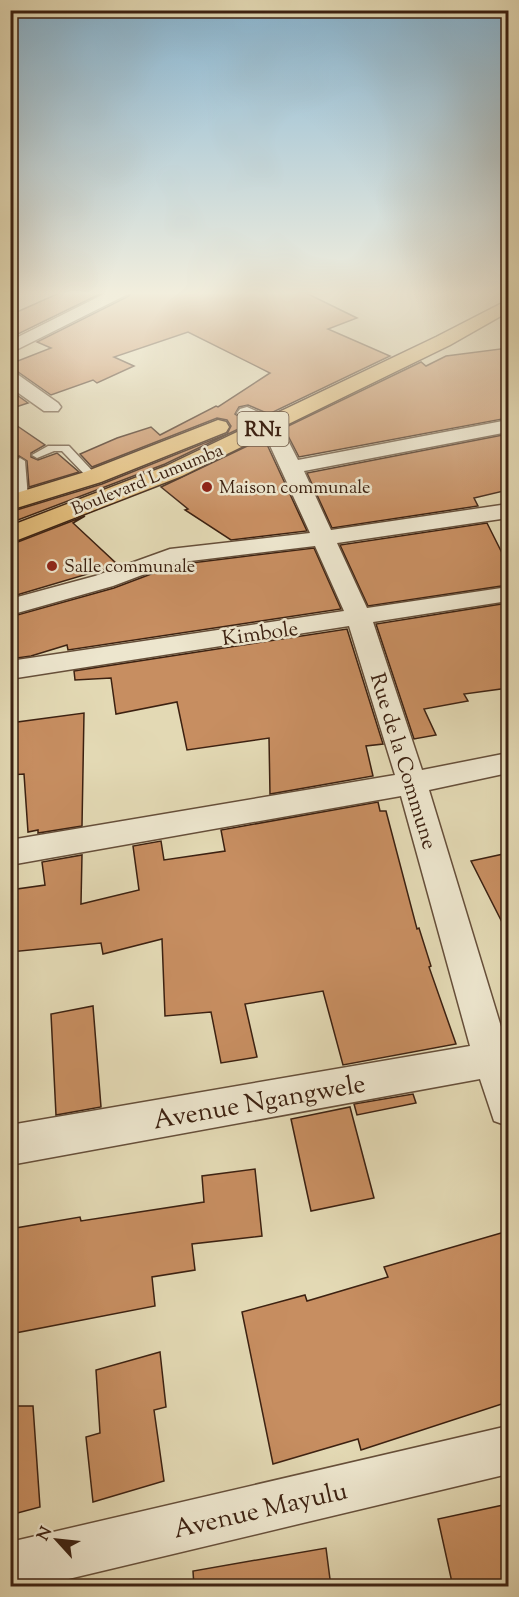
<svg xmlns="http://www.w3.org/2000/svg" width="519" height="1597" viewBox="0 0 519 1597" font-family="'Sorts Mill Goudy',serif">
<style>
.building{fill:#c78e61;stroke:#3c2111;stroke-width:1.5}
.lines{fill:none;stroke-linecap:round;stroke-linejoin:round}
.service-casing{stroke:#664f3a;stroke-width:3}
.minor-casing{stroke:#664f3a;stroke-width:3}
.trunk-casing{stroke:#3c2111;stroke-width:3}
.service{fill:#ede6ce;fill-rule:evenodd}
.minor{fill:#ede6ce;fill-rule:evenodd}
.trunk{fill:#e2bc7a;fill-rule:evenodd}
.poi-dot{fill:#8f2418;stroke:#ede6ce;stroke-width:2}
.labels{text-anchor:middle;stroke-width:5;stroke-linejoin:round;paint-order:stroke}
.far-street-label{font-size:18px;fill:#3c2111;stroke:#ede6ce}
.far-poi-label{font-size:18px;fill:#3c2111;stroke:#ede6ce;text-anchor:start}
.shield{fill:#ede6ce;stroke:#715c4a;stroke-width:1.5}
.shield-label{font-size:20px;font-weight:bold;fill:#3c2111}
.street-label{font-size:21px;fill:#3c2111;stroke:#ede6ce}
.near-street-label{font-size:26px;fill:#3c2111;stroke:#ede6ce}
</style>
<rect width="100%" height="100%" fill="#e3d9b4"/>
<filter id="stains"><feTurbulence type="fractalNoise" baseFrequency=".00333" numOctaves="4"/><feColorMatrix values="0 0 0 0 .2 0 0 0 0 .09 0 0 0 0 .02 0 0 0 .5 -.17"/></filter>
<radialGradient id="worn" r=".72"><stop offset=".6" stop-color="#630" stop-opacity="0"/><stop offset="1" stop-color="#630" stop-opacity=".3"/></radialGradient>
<g class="building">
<path d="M64,291H106L18,334L10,331V315Z"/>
<path d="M132,291H302L357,318L328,329L390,356L269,414L248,405L239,407L235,414L249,424L165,464L10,523V512L102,484L227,434L231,426L227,420L217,418L92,467L80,454L117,438L151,427L160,435L216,406L218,407L270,373L188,332L114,357L134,366L97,383L93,380L51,395L18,372L10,371V364L51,348L37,342L129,296Z"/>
<path d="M508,348V418L299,457L284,428L421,362L426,366L446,356Z"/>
<path d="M10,390L28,403L10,409Z"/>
<path d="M10,421L45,445L31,453V457L38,460L57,453L79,472L29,487L27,461L19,456L13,461L15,491L10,492Z"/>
<path d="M508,434V490L474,498L478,506L332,528L307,473Z"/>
<path d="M264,438L307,531L231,540L185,510L188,509L161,487Z"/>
<path d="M85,516L73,523L118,565L10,597V545Z"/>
<path d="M487,523L508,565V585L368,606L340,545Z"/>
<path d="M314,548L341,609L68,650L67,645L31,656L10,659V617L114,588L175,565Z"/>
<path d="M508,603V688L464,694L468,701L424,709L436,735L414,739L376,624Z"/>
<path d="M347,629L383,744L366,746L373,776L270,794L269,738L187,750L177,702L116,714L111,678L75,680L74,671Z"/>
<path d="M84,713L82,826L38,833V830L28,832L24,774L10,775V723Z"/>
<path d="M378,802L380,811H386L417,929L419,928L431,966L429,967L456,1044L343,1065L323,991L245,1004L257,1057L221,1063L211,1012L165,1016L162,939L103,954L101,943L10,952V890L45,885L42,862L82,855L81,904L139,890L133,846L161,841L164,860L225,851L221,830Z"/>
<path d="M508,853V934L471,861Z"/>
<path d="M93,1006L101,1107L56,1115L51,1014Z"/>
<path d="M413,1094L416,1103L357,1115L354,1104Z"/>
<path d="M350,1107L374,1198L311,1211L291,1119Z"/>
<path d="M255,1169L262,1236L192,1244L195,1270L152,1277L155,1306L10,1334V1229L80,1217L81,1221L204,1202L202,1176Z"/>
<path d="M508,1231V1402L361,1450L358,1439L273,1464L242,1312L305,1295L307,1301L388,1277L384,1267Z"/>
<path d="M160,1352L166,1407L154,1410L164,1481L93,1502L86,1437L100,1433L96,1370Z"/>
<path d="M10,1406H33L40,1507L10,1515Z"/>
<path d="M508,1504V1587H453L438,1519Z"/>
<path d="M326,1548L331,1587H194L193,1571Z"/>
</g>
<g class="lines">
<g class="service-casing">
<g id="service">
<path d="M48,446H69L98,477L97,479H89L62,451H54L37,458L32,455Z"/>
<path d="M20,458L25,461L28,498L23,501L18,498L15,461Z"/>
</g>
</g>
<g class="minor-casing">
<g id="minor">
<path d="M110,291H130L128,294L10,353V341Z"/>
<path d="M10,373L17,374L58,403L61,407L58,411H44L10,387Z"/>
<path d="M247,407L278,421L298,460L508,420V432L304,471L331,530L508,504V518L337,543L367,608L508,587V601L373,622L422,770L508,753V773L429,790L505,1040H508V1126L494,1121L480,1079L10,1165V1125L470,1046L401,796L10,865V840L395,775L349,626L10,679V661L344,611L315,546L174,563L113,586L10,615V599L95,576L170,549L310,533L262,428L240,417L237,413L240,409Z"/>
<path d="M508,1426V1474L39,1586H10V1542Z"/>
</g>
</g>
<g class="trunk-casing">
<g id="trunk">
<path d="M508,300V312L450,345L182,476L10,543V526L166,466L436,337Z"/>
<path d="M218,420L226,422L229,427L226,432L101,482L10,510V495L85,472Z"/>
</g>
</g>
<use href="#service" class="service"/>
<use href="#minor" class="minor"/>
<use href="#trunk" class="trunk"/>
</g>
<linearGradient id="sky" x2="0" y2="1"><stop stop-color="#87b6d4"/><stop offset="0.57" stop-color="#f2eedd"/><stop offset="1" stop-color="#f2eedd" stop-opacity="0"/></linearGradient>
<rect width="519" height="514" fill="url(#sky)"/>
<g class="poi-dot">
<circle cx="207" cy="487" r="6"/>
<circle cx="52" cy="566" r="6"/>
</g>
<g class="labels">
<g class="far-street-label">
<text transform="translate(147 479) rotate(-22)" y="6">Boulevard Lumumba</text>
</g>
<g class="far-poi-label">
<text x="219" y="493">Maison communale</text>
<text x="64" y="572">Salle communale</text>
</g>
<rect class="shield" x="237.5" y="412" width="51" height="34" rx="4.5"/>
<g class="shield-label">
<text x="263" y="436">RN1</text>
</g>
<g class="street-label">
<text transform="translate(260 633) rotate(-8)" y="7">Kimbole</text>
<text transform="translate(404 761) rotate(73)" y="7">Rue de la Commune</text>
</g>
<g class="near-street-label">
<text transform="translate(259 1101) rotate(-10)" y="9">Avenue Ngangwele</text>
<text transform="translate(260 1509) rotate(-13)" y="9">Avenue Mayulu</text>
</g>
</g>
<rect width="519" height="1597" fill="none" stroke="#e3d9b4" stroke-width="36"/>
<rect x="12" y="12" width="495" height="1573" fill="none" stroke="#3c2111" stroke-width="3"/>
<rect x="18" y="18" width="483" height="1561" fill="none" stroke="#3c2111" stroke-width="1.5"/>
<g transform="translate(57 1540) rotate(297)" stroke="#ede6ce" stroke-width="4.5" paint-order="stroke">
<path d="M0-4.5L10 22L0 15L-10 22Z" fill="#3c2111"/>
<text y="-9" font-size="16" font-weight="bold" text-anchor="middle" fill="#3c2111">N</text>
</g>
<rect width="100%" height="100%" filter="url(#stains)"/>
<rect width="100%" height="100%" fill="url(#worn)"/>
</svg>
